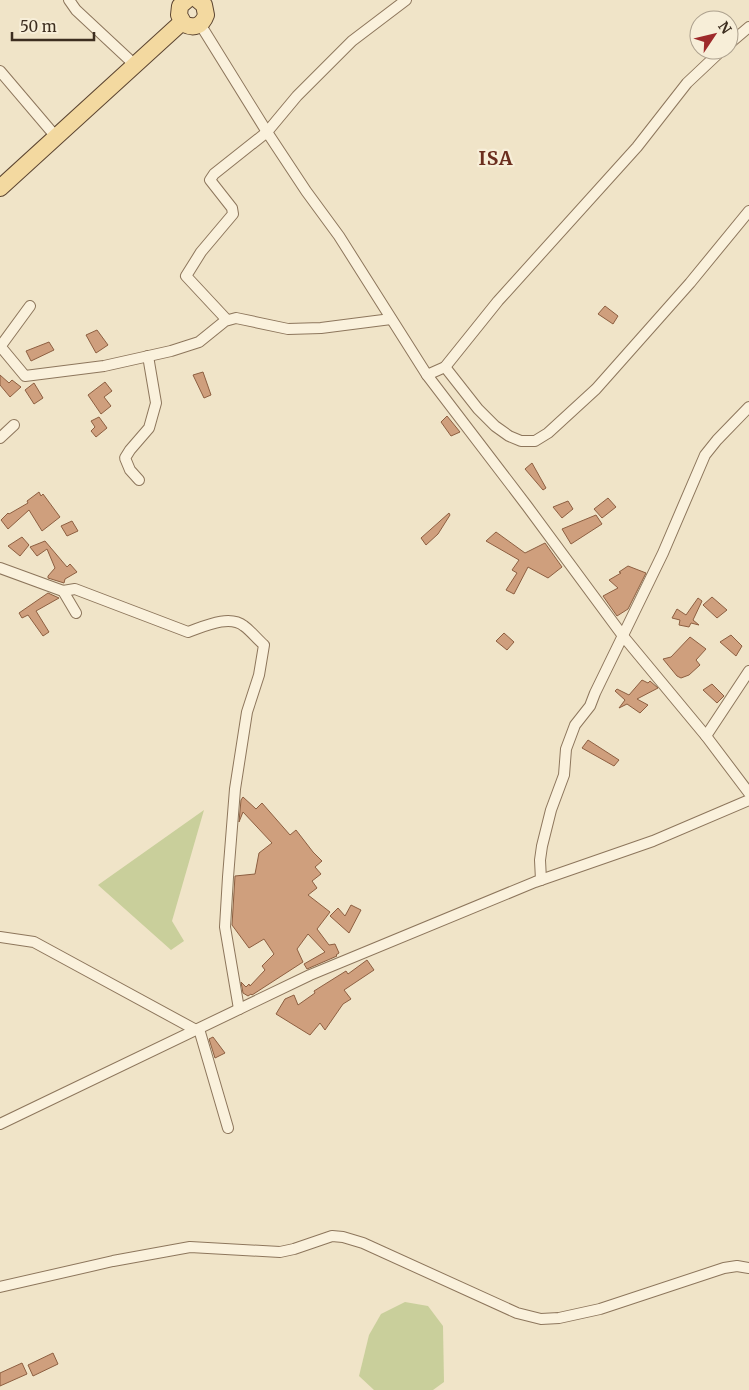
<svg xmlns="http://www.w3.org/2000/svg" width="749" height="1390" viewBox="0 0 749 1390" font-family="Merriweather,serif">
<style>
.green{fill:#c9cf9b}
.building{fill:#cf9f7d;stroke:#8d5f41}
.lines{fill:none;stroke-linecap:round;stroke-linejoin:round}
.street-casing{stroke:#8d765c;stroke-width:12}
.primary-casing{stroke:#5b4430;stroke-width:18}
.street{stroke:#faf1dc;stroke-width:10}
.primary{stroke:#f3d9a0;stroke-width:16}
.labels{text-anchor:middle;stroke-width:4.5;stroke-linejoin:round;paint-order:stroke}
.district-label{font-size:19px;font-weight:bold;letter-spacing:1px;fill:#6b2e1e;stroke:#f7eed8}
</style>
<rect width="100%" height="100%" fill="#f0e4c8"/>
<g class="green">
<path d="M204,810L172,921L184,941L171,950L98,885Z"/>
<path d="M405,1302L428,1306L443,1326L444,1382L433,1390H374L359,1376L369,1335L381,1314Z"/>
</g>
<g class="building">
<path d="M605,306L618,316L613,324L598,314Z"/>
<path d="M97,330L108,345L96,353L86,335Z"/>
<path d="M49,342L54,350L31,361L26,351Z"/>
<path d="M203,372L211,395L204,398L193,375Z"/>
<path d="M0,375L9,383L12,380L21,387L10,397L0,385Z"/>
<path d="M105,382L112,391L104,397L111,406L101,414L88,395Z"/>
<path d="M34,383L43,398L34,404L25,390Z"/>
<path d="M447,416L460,432L451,436L441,422Z"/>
<path d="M99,417L107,428L96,437L91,431L95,427L91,421Z"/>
<path d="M532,463L546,488L543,490L525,469Z"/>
<path d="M39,492L41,496L43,494L60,517L42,531L29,510L8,529L1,520L8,513L9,514L28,503L27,501Z"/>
<path d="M608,498L616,507L602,518L594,509Z"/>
<path d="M568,501L573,509L562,518L553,507Z"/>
<path d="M449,513L450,515L438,534L426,545L421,538Z"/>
<path d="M596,515L602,524L571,544L562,529Z"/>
<path d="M72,521L78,531L67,536L61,526Z"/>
<path d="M496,532L525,553L545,543L562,567L548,578L528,567L514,594L506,590L517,573L512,570L519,560L486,541Z"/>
<path d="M22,537L29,545L20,556L8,546Z"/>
<path d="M45,541L67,567L70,564L77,572L65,579L64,583L48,578V576L55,568L47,549L37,556L30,547Z"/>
<path d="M628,566L646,573L628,609L617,616L603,596L618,588L609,580L621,573L619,572Z"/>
<path d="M48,593L59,598L36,611L49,632L43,636L28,615L22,618L19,613Z"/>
<path d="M712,597L727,610L717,618L703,605Z"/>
<path d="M698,598L702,601L693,620L699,625L691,623L689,627L679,625L680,620L672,618L677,609L686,615Z"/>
<path d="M504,633L514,642L507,650L496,641Z"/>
<path d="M731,635L742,646L736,656L720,642Z"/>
<path d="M690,637L706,649L696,660L700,665L689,675L681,678L677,676L663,659L671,657Z"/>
<path d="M642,680L648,683L650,681L658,688L637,699L648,705L640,713L627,704L619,708L625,700L615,691L617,689L629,695Z"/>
<path d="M712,684L724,696L717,703L703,690Z"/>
<path d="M588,740L619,760L614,766L582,748Z"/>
<path d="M243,797L256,809L262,803L290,835L296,830L313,852L322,861L315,867L321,874L312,881L317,888L308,895L330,912L317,929L329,945L335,944L339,953L336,955L337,956L307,969L304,964L325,952L308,934L297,949L303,962L252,995L251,994L248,996L243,993L241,982L246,987L249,984L250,986L265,970L262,966L274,954L264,939L249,948L232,925L235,876L255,874L259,853L272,843L243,812L239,822L241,800Z"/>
<path d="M351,905L361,910L349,933L330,916L338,908L345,916Z"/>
<path d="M367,960L374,970L344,990L351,999L343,1004L325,1030L320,1023L310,1035L276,1014L285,999L294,995L298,1005L315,993L314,991L346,971L348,974Z"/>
<path d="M213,1037L225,1053L215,1058L209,1039Z"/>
<path d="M53,1353L58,1364L33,1376L28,1365Z"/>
<path d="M22,1363L27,1374L0,1386V1373Z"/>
</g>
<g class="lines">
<g class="street-casing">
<g id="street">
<path d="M69,0L76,10L135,65"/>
<path d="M200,24L267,132L306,191L339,236L427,375L527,506L623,636L706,736L749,793"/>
<path d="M729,44L749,27"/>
<path d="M0,71L57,138"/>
<path d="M227,320L186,276L201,252L233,214L232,208L210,180L214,174L267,132L297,96L352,41L406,0"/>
<path d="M0,346L25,376L104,366L171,351L199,342L225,321L236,318L288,329L321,328L391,319"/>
<path d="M0,347L30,306"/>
<path d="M445,367L478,409L495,426L509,436L521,441H535L548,433L596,389L690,283L749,211"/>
<path d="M427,375L445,367L498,301L637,147L687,83L722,50"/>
<path d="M0,438L14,425"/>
<path d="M139,480L130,470L125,458L130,450L149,428L156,403L148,356"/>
<path d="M0,568L63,591L76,613"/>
<path d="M63,591L75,589L188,632C203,627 229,614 244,626C251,631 257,639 264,645L259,675L247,712L235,789L228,877L225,927L239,1009"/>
<path d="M706,736L749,671"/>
<path d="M541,880L540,860L542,846L551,810L564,775L566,749L575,725L590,706L595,693L663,553L705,455L717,440L749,407"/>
<path d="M0,937L34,942L196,1030"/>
<path d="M199,1029L228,1128"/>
<path d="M0,1124L310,975L535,882L653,841L749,800"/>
<path d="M0,1287L113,1261L190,1247L280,1252L294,1249L332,1236L343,1237L363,1243L517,1313L541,1319L559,1318L600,1309L724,1268L737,1266L749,1268"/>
</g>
</g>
<g class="primary-casing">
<g id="primary">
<path d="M187,0L180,6L179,15L184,24C194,29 202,26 206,15L204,5L198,0"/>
<path d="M0,188L182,22"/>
</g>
</g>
<use href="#street" class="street"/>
<use href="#primary" class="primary"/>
</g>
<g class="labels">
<g class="district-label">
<text x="496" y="165">ISA</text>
</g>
</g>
<g transform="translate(714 35) rotate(55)"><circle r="24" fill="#f7eed8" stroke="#ada18e"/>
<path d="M0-4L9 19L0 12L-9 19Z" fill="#9e2a2b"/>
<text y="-8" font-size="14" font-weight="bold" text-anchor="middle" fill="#3d2e20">N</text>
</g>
<path d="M12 32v8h82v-8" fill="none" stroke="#3d2e20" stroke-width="2.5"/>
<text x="20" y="32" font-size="15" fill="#3d2e20" stroke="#f7eed8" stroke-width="4" paint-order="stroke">50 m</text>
</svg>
